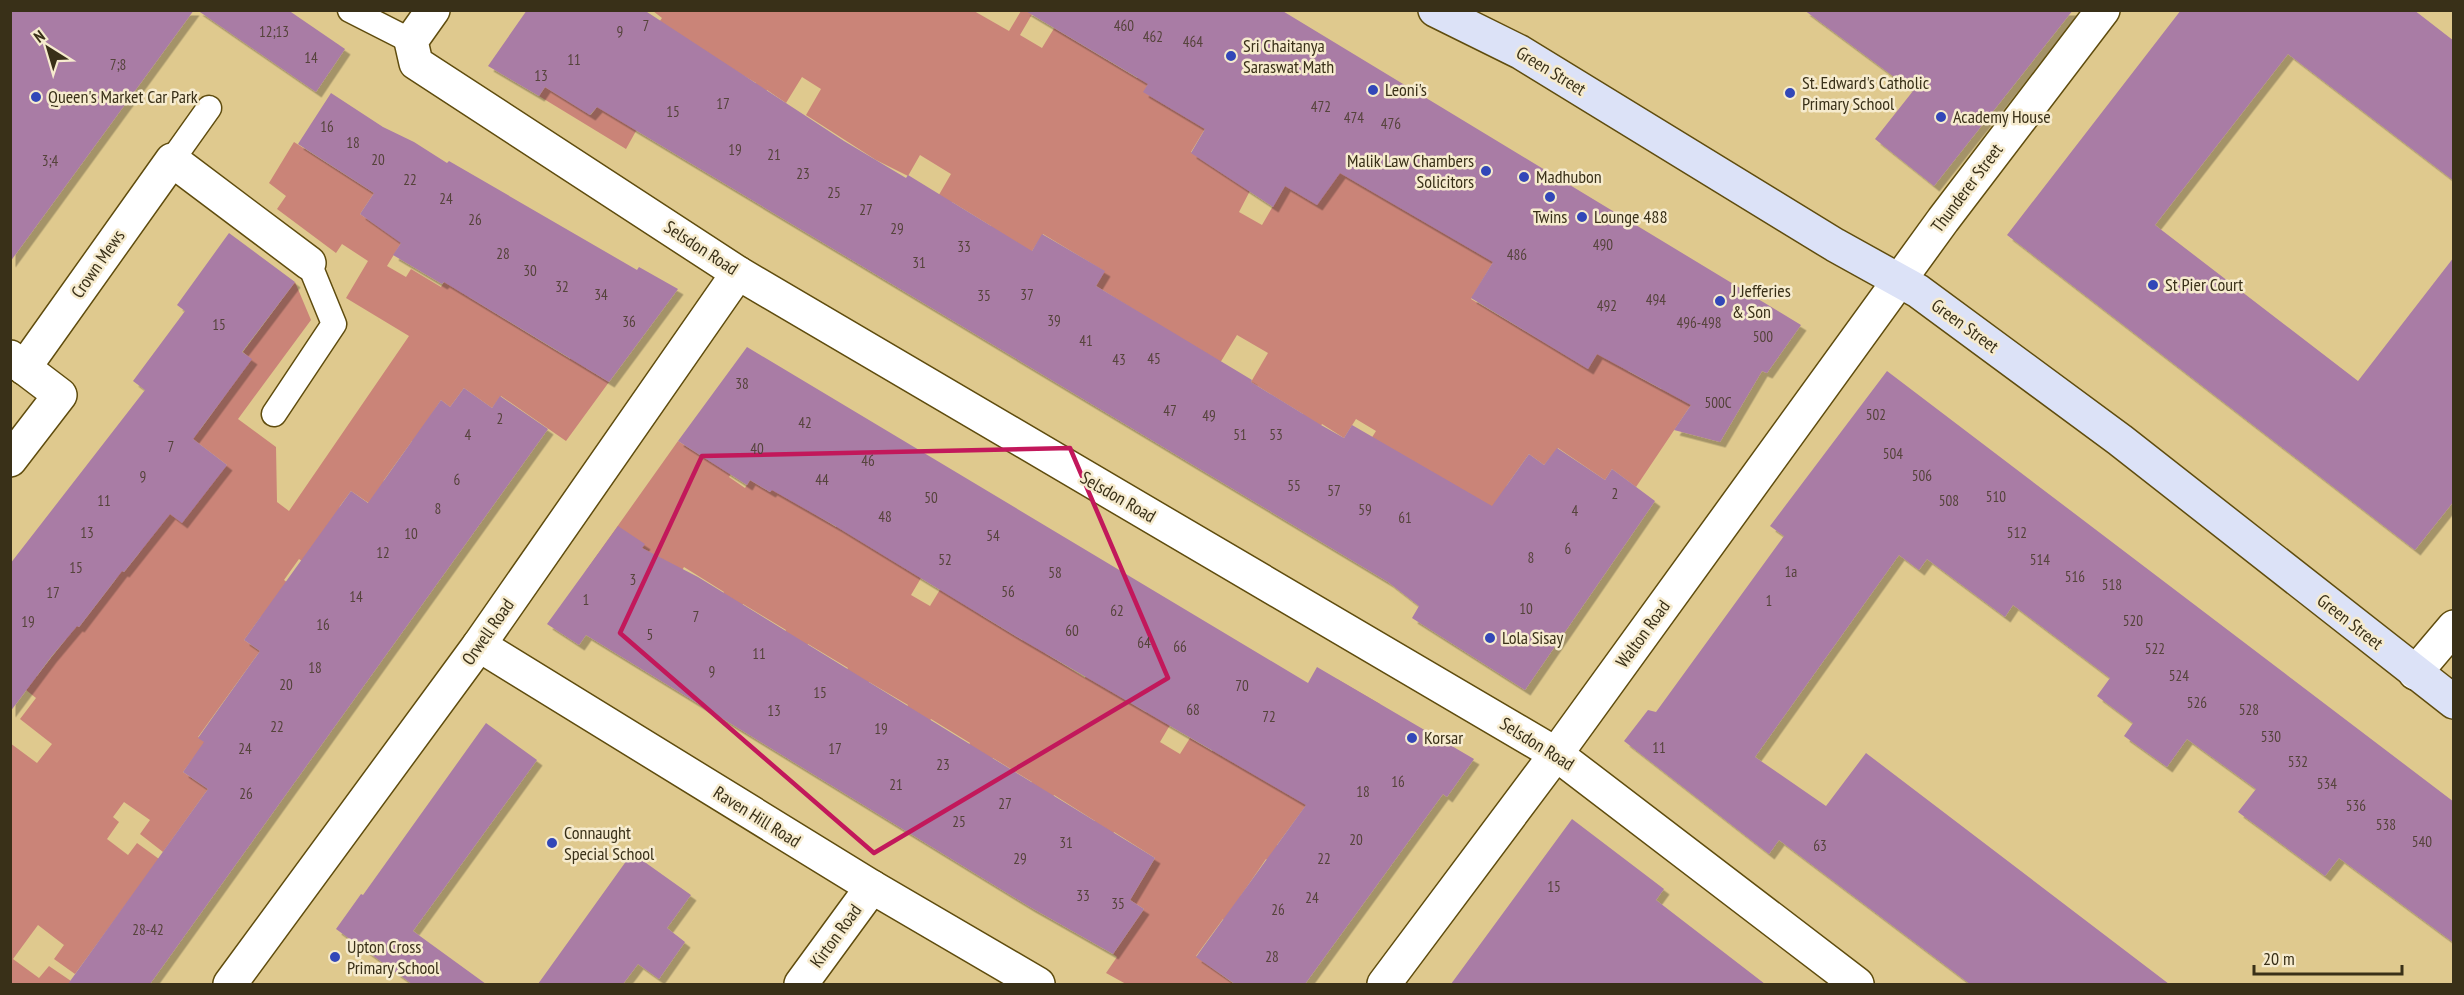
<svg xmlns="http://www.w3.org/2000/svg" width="2464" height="995" viewBox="0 0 2464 995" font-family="'PT Sans Narrow',sans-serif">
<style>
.green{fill:#ca8478}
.building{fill:#a97ca5;filter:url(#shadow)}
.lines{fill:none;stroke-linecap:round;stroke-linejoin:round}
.lane-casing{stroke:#5f4c0e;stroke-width:27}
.street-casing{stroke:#5f4c0e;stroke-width:36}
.secondary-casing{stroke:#5f4c0e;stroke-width:36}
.lane{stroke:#fff;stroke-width:24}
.street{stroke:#fff;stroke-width:33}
.secondary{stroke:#dce2f7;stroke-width:33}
.marked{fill:none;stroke:#c2185b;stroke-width:4.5;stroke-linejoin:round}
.poi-dot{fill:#3247b8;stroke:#f6ebce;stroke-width:2}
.labels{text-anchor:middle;stroke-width:5;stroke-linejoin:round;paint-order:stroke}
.number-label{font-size:15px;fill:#55433b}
.poi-label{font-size:18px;fill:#393018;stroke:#f6ebce;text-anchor:start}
.street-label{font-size:18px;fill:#393018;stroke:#f6ebce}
</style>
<defs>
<filter id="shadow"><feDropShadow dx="5.5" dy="5.5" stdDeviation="0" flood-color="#0004"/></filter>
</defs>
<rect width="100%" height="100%" fill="#dfc98e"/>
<g class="green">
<path d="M653,11H974L1009,31L1021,11H1034L1020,35L1042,48L1061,17L1054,28L1137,78L1154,73L1144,92L1244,64L1191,152L1219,171L1253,185L1239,212L1262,225L1305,151L1340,172L1514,227L1471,299L1588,368L1633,296L1628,371L1661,389L1703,387L1636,487L1612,469L1605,480L1558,448L1544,465L1529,454L1507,485L1489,541L1364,450L1376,431L1356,419L1344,438L1322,424L1297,467L1278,456L1303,414L1251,382L1268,353L1237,335L1220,363L1096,286L1104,271L1043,234L1032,251L966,268L991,226L952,202L914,238L951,174L920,155L908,176L876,160L806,115L821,89L802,77L786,103L767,90L740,130L731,124L756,83L729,67L669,86L636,131L626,149L539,96L545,87L591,115L662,18Z"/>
<path d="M294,142L374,193L360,214L388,233L415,220L387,266L406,277L411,269L441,287L468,243L469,297L570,359L594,319L611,329L586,368L609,382L566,441L501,396L492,408L464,388L450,407L441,400L427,421L450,469L412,441L384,480L376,508L351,491L340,506L319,573L299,559L284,580L291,585L260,618L244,640L260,651L198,737L229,760L194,757L183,772L208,789L163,852L140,834L150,820L124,802L113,817L119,822L107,839L128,855L137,843L159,859L75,974L54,959L64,945L38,925L13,959L39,978L49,966L71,981L68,984H11L10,743L37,763L52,744L20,719L36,698L11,678L37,676L66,639L51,606L79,627L116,579L95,550L124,572L140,552L130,544L227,465L139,398L200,430L251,359L243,352L295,282L311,320L238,419L276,447L277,502L289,511L409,336L346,298L368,261L342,244L336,253L277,209L286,196L269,183Z"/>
<path d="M761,422L729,477L745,488L750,480L770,492L799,443L815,514L836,527L864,482L948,532L911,595L930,606L941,588L1007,570L981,615L1022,640L1050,595L1045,653L1085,678L1112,634L1108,689L1146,712L1196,681L1160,742L1180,754L1190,738L1212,751L1238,709L1324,702L1337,679L1380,704L1277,845L1317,873L1306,887L1266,859L1240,897L1262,946L1223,919L1196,956L1234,984H1126L1106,973L1117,957L1113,954L1144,909L1130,900L1155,858L1114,832L1086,876L1068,865L1095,821L1054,795L1027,839L1005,826L1032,782L993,758L943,788L970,743L931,719L901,766L880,752L908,705L869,682L839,730L818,717L848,668L808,644L779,692L757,678L786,630L743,604L713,653L694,641L724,592L684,567L654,615L659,558L640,547L585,572L678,441L700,455Z"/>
</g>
<g class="building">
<path d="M10,10H194L10,262Z"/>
<path d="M197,10H288L345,49L316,92Z"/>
<path d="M527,10H644L844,141L906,178L908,175L1032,251L1042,234L1105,271L1096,286L1252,380L1251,382L1321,425L1344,438L1352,425L1492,506L1529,454L1544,465L1557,448L1605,480L1612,469L1655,501L1525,690L1412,618L1419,606L1388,582L597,107L590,115L545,87L539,96L488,66Z"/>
<path d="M1024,10H1281L1801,325L1767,373L1762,371L1720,442L1674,430L1691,405L1597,354L1588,369L1471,298L1493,262L1340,173L1317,205L1285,186L1273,207L1191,153L1205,129L1143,92L1148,84Z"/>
<path d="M1804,10H2073L1934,186L1875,139L1913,91Z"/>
<path d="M2181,10H2414L2454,41V181L2288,54L2155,225L2358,381L2454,257V501L2415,550L2007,235Z"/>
<path d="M331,93L383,127L414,142L447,163L449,161L637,270L639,267L678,289L609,382L444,282L442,284L393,255L401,243L360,214L374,193L298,144Z"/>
<path d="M229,233L295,282L242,352L252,359L193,439L227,465L182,523L170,514L124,572L122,571L79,627L77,626L51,657L10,712V564L145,390L133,381L185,311L177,305Z"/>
<path d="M747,347L1308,683L1317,667L1474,759L1447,797L1443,794L1305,984H1235L1196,957L1306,805L1019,638L837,527L772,490L770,492L750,480L747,485L678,441Z"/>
<path d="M1887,371L2454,802V943L2339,858L2325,876L2238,812L2256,789L2187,739L2167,767L2124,736L2133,723L2097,696L2110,678L2013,605L2005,617L1927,559L1919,570L1899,555L1755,757L1826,806L1866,753L2169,984H1970L1779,840L1769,854L1624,741L1648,710L1656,712L1784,536L1770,526Z"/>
<path d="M464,388L492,408L500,396L548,429L150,984H68L208,789L183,772L204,742L198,738L260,651L244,640L351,491L368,503L441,400L450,407Z"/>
<path d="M618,526L645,544L642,548L698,577L1155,858L1130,900L1144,909L1113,954L1030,907L586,635L579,645L547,624Z"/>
<path d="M486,723L537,760L413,931L486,984H412L336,929L361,894L363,895Z"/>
<path d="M1572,819L1664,889L1656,900L1765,984H1451Z"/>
<path d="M632,853L691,895L667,928L685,942L659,979L638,964L623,984H538Z"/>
</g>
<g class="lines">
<g class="lane-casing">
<g id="lane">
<path d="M350,10L411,41"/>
<path d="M172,160L209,108"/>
<path d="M274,414L334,324L309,263"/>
</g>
</g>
<g class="street-casing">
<g id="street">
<path d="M433,10L411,41L416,63L738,273L1556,754L1857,984"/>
<path d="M10,357L60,395L10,460"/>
<path d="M24,368L172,160L309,263"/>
<path d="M479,645L872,887L1038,984"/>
<path d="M2415,673L2454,627"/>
<path d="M230,984L479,645L738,273"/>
<path d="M801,984L872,887"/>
<path d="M1384,984L1556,754L1943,220L2103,10"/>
</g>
</g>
<g class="secondary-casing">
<path id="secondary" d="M1435,10L1520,52L1835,245L1918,291L2120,440L2454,702"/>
</g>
<use href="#lane" class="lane"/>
<use href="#street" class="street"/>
<use href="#secondary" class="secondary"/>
</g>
<path class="marked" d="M1070,448L1168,678L874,853L620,633L702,456Z"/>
<g class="poi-dot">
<circle cx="1231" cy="56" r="6"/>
<circle cx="1373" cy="90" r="6"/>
<circle cx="1790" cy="93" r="6"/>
<circle cx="36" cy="97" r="6"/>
<circle cx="1941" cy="117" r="6"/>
<circle cx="1486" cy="171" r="6"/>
<circle cx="1524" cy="177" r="6"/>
<circle cx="1550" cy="197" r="6"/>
<circle cx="1582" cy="217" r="6"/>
<circle cx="2153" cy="285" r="6"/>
<circle cx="1720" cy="301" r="6"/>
<circle cx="1490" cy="638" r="6"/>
<circle cx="1412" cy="738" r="6"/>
<circle cx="552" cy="843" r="6"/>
<circle cx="335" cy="957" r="6"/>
</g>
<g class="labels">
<g class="number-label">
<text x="646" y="31">7</text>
<text x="1124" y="31">460</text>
<text x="274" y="37">12;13</text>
<text x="620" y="37">9</text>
<text x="1153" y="42">462</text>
<text x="1193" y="47">464</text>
<text x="311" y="63">14</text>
<text x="574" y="65">11</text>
<text x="118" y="70">7;8</text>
<text x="541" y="81">13</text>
<text x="723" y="109">17</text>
<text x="1321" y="112">472</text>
<text x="673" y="117">15</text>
<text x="1354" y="123">474</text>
<text x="1391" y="129">476</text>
<text x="327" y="132">16</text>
<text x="353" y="148">18</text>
<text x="735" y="155">19</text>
<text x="774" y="160">21</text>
<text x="378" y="165">20</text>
<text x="50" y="166">3;4</text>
<text x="803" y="179">23</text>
<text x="410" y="185">22</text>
<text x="834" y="198">25</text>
<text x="446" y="204">24</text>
<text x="866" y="215">27</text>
<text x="475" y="225">26</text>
<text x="897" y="234">29</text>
<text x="1603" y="250">490</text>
<text x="964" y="252">33</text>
<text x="503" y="259">28</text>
<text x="1517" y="260">486</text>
<text x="919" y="268">31</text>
<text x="530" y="276">30</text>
<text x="562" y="292">32</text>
<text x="601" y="300">34</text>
<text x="1027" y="300">37</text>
<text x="984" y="301">35</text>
<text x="1656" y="305">494</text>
<text x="1607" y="311">492</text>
<text x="1054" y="326">39</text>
<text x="629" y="327">36</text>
<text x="1699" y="328">496-498</text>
<text x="219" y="330">15</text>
<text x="1763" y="342">500</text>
<text x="1086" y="346">41</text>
<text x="1154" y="364">45</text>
<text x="1119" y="365">43</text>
<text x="742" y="389">38</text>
<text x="1718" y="408">500C</text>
<text x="1170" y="416">47</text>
<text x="1876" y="420">502</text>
<text x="1209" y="421">49</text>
<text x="500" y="424">2</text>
<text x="805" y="428">42</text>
<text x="468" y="440">4</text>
<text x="1240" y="440">51</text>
<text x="1276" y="440">53</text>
<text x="171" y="452">7</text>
<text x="757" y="454">40</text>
<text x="1893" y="459">504</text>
<text x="868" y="466">46</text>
<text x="1922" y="481">506</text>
<text x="143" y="482">9</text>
<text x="457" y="485">6</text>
<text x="822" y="485">44</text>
<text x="1294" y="491">55</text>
<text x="1334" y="496">57</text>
<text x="1615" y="499">2</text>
<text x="1996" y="502">510</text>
<text x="931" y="503">50</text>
<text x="104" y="506">11</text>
<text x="1949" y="506">508</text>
<text x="438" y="514">8</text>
<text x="1365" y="515">59</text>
<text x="1575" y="516">4</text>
<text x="885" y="522">48</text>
<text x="1405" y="523">61</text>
<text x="87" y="538">13</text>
<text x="2017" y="538">512</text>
<text x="411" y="539">10</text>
<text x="993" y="541">54</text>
<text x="1568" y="554">6</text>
<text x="383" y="558">12</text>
<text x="1531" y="563">8</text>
<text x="945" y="565">52</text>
<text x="2040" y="565">514</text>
<text x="76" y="573">15</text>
<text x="1791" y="577">1a</text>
<text x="1055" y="578">58</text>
<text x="2075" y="582">516</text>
<text x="633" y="585">3</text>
<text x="2112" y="590">518</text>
<text x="1008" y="597">56</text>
<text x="53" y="598">17</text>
<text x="356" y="602">14</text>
<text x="586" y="605">1</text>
<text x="1769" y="606">1</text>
<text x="1526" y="614">10</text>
<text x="1117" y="616">62</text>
<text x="696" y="622">7</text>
<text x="2133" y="626">520</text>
<text x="28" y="627">19</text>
<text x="323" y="630">16</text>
<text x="1072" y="636">60</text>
<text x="650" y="640">5</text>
<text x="1144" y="648">64</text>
<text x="1180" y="652">66</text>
<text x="2155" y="654">522</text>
<text x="759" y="659">11</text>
<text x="315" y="673">18</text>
<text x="712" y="677">9</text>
<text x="2179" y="681">524</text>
<text x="286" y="690">20</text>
<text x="1242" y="691">70</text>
<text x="820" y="698">15</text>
<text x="2197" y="708">526</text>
<text x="1193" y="715">68</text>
<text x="2249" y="715">528</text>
<text x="774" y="716">13</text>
<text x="1269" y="722">72</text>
<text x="277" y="732">22</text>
<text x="881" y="734">19</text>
<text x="2271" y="742">530</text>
<text x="1659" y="753">11</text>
<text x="245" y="754">24</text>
<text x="835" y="754">17</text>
<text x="2298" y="767">532</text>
<text x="943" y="770">23</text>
<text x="1398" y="787">16</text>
<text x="2327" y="789">534</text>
<text x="896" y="790">21</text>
<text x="1363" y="797">18</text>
<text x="246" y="799">26</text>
<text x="1005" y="809">27</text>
<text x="2356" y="811">536</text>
<text x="959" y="827">25</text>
<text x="2386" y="830">538</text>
<text x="1356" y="845">20</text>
<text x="2422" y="847">540</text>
<text x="1066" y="848">31</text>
<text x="1820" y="851">63</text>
<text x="1020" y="864">29</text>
<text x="1324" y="864">22</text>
<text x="1554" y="892">15</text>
<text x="1083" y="901">33</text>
<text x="1312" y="903">24</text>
<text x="1118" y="909">35</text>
<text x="1278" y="915">26</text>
<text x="148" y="935">28-42</text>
<text x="1272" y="962">28</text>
</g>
<g class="poi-label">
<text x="1243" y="52">Sri Chaitanya<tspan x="1243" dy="21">Saraswat Math</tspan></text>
<text x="1802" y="89">St. Edward's Catholic<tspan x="1802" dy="21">Primary School</tspan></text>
<text x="1385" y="96">Leoni's</text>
<text x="48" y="103">Queen's Market Car Park</text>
<text x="1953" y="123">Academy House</text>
<text x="1474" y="167" text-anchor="end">Malik Law Chambers<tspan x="1474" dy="21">Solicitors</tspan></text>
<text x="1536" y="183">Madhubon</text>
<text x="1550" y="223" text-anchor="middle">Twins</text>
<text x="1594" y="223">Lounge 488</text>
<text x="2165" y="291">St Pier Court</text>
<text x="1732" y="297">J Jefferies<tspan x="1732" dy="21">&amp; Son</tspan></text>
<text x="1502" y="644">Lola Sisay</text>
<text x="1424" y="744">Korsar</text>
<text x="564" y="839">Connaught<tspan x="564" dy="21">Special School</tspan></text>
<text x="347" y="953">Upton Cross<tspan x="347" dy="21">Primary School</tspan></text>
</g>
<g class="street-label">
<text transform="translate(1551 71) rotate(31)" y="6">Green Street</text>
<text transform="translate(1967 188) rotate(-53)" y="6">Thunderer Street</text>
<text transform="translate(701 248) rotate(33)" y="6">Selsdon Road</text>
<text transform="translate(98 264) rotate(-55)" y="6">Crown Mews</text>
<text transform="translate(1965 326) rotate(36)" y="6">Green Street</text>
<text transform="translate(1118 497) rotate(30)" y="6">Selsdon Road</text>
<text transform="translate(2350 622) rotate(38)" y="6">Green Street</text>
<text transform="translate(488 632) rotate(-55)" y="6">Orwell Road</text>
<text transform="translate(1643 634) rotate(-54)" y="6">Walton Road</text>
<text transform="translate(1537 744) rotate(32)" y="6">Selsdon Road</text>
<text transform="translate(757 817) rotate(32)" y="6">Raven Hill Road</text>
<text transform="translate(836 936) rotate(-54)" y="6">Kirton Road</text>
</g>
</g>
<rect width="2464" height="995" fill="none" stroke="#393018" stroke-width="24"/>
<g transform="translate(48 48) rotate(323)" stroke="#f6ebce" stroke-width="4.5" paint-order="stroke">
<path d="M0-4.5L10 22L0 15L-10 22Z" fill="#393018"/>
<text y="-9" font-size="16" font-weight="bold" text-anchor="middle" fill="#393018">N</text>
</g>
<path d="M2254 965v9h148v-9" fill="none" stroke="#393018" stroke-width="3"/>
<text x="2263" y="965" font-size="18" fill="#393018" stroke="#f6ebce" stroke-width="4.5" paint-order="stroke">20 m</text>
</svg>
